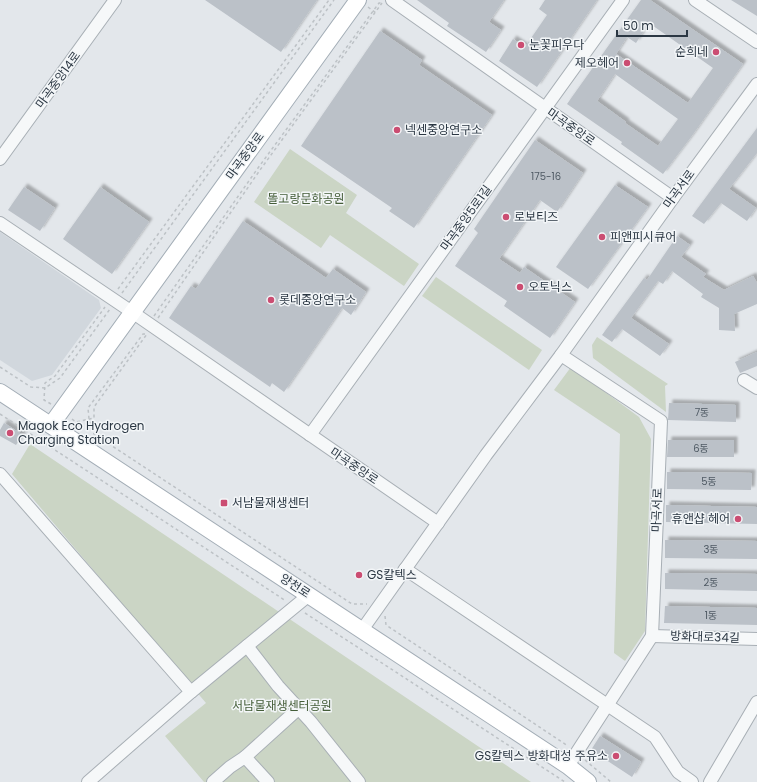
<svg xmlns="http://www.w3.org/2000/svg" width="757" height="782" viewBox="0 0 757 782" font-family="Poppins,'Noto Sans KR',sans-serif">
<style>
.built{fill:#d1d7dd}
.green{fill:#cbd5c5}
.building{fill:#bbc1c8;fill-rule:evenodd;filter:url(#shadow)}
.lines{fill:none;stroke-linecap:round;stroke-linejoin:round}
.minor-casing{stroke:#a8afb5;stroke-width:14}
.major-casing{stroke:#a3adb6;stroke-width:18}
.path{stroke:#bdc2c6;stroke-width:1.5;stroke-dasharray:3 3;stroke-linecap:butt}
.minor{stroke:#f6f8f9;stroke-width:12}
.major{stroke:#fff;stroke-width:16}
.poi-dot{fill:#cb4d72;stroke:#f3f6f8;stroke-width:1.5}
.labels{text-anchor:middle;stroke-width:3;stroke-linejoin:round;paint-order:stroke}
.number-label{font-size:10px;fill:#4f5a64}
.poi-label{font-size:12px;fill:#2b3743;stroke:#f3f6f8;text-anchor:start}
.street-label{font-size:12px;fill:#2b3743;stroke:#f3f6f8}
.park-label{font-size:12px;fill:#455e39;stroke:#f3f6f8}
</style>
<defs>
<filter id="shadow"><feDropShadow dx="3.5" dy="-3.5" stdDeviation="1" flood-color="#0004"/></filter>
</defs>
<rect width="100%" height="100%" fill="#e3e7eb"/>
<path class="built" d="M0,232L99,300L101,308L52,375L32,381L0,360Z"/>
<g class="green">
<path d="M290,149L357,195L346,213L419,264L404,286L330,235L321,248L254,202Z"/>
<path d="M436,277L542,350L529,370L422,296Z"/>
<path d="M597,337L668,384L665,386L666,412L593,358L592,345Z"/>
<path d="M571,367L639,417L651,439L645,631L625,661L614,653L620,434L554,390Z"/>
<path d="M30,444L531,782H204L165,736L206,703L12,474Z"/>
</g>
<g class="building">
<path d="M205,0H317L281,52Z"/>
<path d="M417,0H504L489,22L501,30L486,52L447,26L449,23Z"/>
<path d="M545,0H597L537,87L499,61L513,39L525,47L547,15L539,9Z"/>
<path d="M641,0H650L743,64L691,137L663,174L621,144L622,142L567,104ZM649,23L713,68L688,103L616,54L627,37L636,43ZM615,74L678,119L658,146L625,123L626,122L597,101Z"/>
<path d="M731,0H757V16Z"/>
<path d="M380,31L422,60L419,65L492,115L414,228L389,211L392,208L301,146Z"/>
<path d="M757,128V153L729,189L756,208L747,221L721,203L704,224L692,216Z"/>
<path d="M535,140L583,173L557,212L540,200L499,259L520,273L524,267L575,302L550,338L504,306L507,301L455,266L478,233L474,229Z"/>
<path d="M615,185L648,207L588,289L556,267Z"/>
<path d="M24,187L55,208L40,231L8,210Z"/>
<path d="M100,187L149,222L112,274L63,239Z"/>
<path d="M243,221L326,278L333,269L366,292L351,315L342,308L284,392L272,383L270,387L169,318L191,286L196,289Z"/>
<path d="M677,236L690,245L681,257L706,274L703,277L724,290L753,276L757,283V304L734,314L735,331L719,330V308L701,297L703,294L672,271L663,284L658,281L631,318L669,344L660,356L622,329L612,342L602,335L644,278L647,280Z"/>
<path d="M757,352V366L740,373L735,362Z"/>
<path d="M669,403L736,405V422L668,420Z"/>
<path d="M4,423L23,435L16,445L0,436V430Z"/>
<path d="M668,440H734V457H667Z"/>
<path d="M667,472L752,473L751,490L667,489Z"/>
<path d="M666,505L757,507V524L666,522Z"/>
<path d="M665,540L757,541V559L665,558Z"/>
<path d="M665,573L757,574V591L665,589Z"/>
<path d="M665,606L757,608V625L664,623Z"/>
<path d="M600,736L641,762L632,777L591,750Z"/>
</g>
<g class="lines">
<g class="minor-casing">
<g id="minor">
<path d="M392,0L673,198"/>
<path d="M695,0L757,42"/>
<path d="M0,159L115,0"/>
<path d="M0,223L132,312L438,523"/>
<path d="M561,355L661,421L652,636L568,766"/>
<path d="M744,380L757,388"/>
<path d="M310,435L623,0"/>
<path d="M0,474L191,692"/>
<path d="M405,569L655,737L678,772L692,782"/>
<path d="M362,630L486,455L561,355L673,198L757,84"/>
<path d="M652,636L757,639"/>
<path d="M247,646L278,686L311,722L359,782"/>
<path d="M88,782L191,692L309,595"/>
<path d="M213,782L230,767L245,757"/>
<path d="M268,782L245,757L298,709"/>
<path d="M710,782L757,702"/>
</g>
</g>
<g class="major-casing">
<g id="major">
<path d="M0,392L568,766L588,782"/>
<path d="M51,425L358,0"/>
</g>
</g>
<g class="path">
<path d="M368,7L376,13"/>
<path d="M118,289L329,0"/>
<path d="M122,293L334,0"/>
<path d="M154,316L258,168L379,3H382"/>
<path d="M158,318L260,170L382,3"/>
<path d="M145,334H143L88,408L89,419L94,434L352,604H367"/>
<path d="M0,367L31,387L45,388L60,378L110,309"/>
<path d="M51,404L44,400L45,383L55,376L105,307"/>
<path d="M0,414L286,601"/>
<path d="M72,419L76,422L94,418V407L147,334"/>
<path d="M305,613L565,782"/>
<path d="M385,616L386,625L568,746"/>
<path d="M585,760L611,782"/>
</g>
<use href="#minor" class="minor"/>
<use href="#major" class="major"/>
</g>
<g class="poi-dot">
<circle cx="521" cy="45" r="4"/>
<circle cx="716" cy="52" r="4"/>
<circle cx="627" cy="63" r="4"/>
<circle cx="397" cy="130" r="4"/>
<circle cx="506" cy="217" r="4"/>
<circle cx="602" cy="237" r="4"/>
<circle cx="520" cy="287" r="4"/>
<circle cx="271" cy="300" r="4"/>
<circle cx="10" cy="433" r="4"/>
<rect x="220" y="499" width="8" height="8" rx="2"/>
<circle cx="738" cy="519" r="4"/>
<circle cx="359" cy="575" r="4"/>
<circle cx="616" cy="756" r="4"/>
</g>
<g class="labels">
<g class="number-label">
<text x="546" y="180">175-16</text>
<text x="702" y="416">7동</text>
<text x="701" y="452">6동</text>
<text x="709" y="485">5동</text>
<text x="711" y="553">3동</text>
<text x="711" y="586">2동</text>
<text x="711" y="619">1동</text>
</g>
<g class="poi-label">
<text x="529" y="49">눈꽃피우다</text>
<text x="708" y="56" text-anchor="end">순희네</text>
<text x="619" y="67" text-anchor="end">제오헤어</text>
<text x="405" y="134">넥센중앙연구소</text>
<text x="514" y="221">로보티즈</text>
<text x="610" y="241">피앤피시큐어</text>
<text x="528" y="291">오토닉스</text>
<text x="279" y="304">롯데중앙연구소</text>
<text x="18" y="430">Magok Eco Hydrogen<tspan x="18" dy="14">Charging Station</tspan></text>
<text x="232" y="507">서남물재생센터</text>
<text x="730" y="523" text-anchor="end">휴앤샵 헤어</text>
<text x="367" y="579">GS칼텍스</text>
<text x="608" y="760" text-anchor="end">GS칼텍스 방화대성 주유소</text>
</g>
<g class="street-label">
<text transform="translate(58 80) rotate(-54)" y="4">마곡중앙14로</text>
<text transform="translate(571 127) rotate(35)" y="4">마곡중앙로</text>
<text transform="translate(245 156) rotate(-54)" y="4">마곡중앙로</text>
<text transform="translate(679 189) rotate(-54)" y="4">마곡서로</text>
<text transform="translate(466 218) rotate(-54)" y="4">마곡중앙5로1길</text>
<text transform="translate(354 466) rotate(34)" y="4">마곡중앙로</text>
<text transform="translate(657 510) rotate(-88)" y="4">마곡서로</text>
<text transform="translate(295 586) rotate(33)" y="4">양천로</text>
<text transform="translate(705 637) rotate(2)" y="4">방화대로34길</text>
</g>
<g class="park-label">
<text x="306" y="203">똘고랑문화공원</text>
<text x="282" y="710">서남물재생센터공원</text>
</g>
</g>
<path d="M617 30v6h70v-6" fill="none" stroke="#2b3743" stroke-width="2"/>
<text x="623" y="30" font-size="12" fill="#2b3743" stroke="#f3f6f8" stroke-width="3" paint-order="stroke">50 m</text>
</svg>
